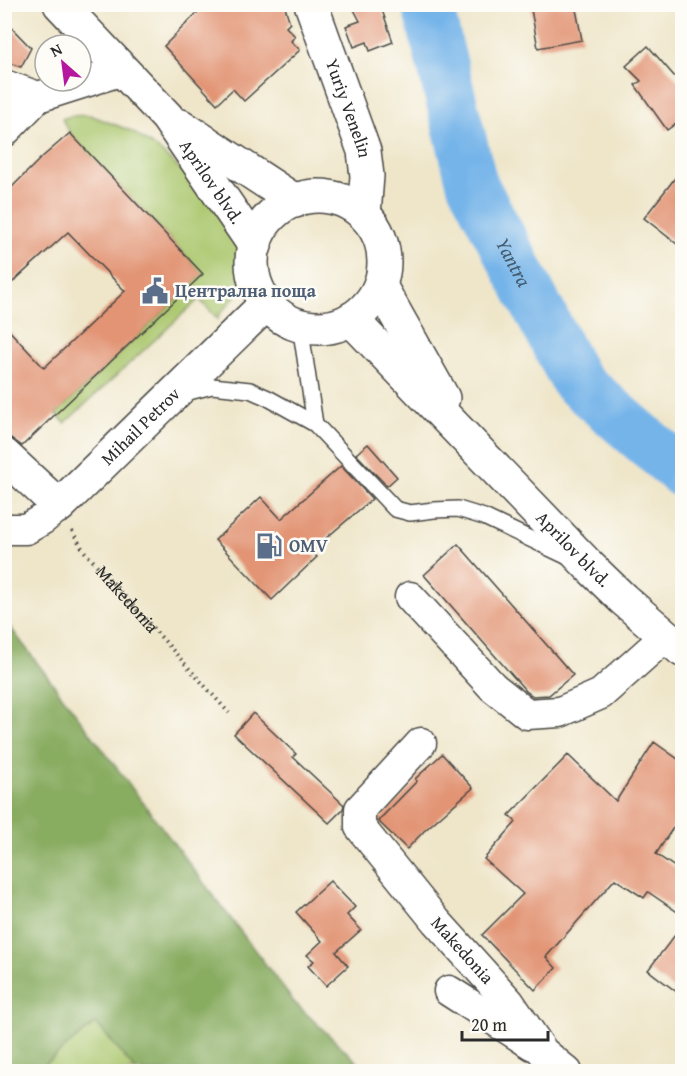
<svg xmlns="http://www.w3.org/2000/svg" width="687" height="1076" viewBox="0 0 687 1076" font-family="'Gentium Book Plus',serif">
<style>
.green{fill:#abc76e;stroke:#6b794c;stroke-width:1.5}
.forest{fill:#88ac61;stroke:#5a6c46;stroke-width:1.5}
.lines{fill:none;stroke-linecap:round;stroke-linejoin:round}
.river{stroke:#75b4e9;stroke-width:51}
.building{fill:#e29475}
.service-casing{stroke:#484743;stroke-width:18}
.minor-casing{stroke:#484743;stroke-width:33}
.secondary-casing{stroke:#484743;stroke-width:36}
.primary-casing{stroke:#484743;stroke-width:36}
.path{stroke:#484743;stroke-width:4;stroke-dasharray:1.5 4.5;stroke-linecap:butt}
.service{stroke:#fff;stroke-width:15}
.minor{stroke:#fff;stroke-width:30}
.secondary{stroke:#fff;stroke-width:33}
.primary{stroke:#fff;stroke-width:33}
.labels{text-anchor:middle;stroke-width:5;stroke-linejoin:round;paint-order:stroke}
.street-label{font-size:18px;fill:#2b2b2b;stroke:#fdfcf7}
.service-label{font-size:18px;font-weight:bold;fill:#4e5e75;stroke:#fdfcf7;text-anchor:start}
.water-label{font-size:20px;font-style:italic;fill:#455b6e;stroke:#fdfcf7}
</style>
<rect width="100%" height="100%" fill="#fdfcf7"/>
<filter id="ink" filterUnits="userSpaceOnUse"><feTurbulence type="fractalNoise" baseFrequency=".0167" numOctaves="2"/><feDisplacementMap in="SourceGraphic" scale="12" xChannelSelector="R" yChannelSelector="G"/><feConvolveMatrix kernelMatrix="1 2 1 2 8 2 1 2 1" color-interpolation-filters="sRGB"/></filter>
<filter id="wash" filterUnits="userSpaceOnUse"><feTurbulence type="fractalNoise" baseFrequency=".008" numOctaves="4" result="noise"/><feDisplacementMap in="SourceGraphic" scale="24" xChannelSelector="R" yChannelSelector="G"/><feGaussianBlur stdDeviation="1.35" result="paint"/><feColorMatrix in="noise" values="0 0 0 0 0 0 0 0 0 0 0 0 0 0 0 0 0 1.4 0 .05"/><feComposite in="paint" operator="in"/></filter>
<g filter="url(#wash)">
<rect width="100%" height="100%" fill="#efe6ca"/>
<g class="green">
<path d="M90,115L131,131L159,150L179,168L212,200L245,242L244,268L240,291L218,316V319L199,299L65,423L56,414L203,274L70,133L62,119L71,116Z"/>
<path d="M96,1022L136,1071L36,1072Z"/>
</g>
<path class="forest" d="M4,619L294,1002L367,1071H136L96,1023L36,1071H5Z"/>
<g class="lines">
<path class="river" id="s1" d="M427,4L472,183L576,381L682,472"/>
</g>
<g id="blocks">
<g class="building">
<path d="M206,4H284L290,23L286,27L295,36L291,41L300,50L244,101L233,89L217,104L164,46Z"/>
<path d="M351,4H380L393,42L370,51L367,42L354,47L346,26L360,21Z"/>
<path d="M530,4H575L582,40L538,48Z"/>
<path d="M4,20L31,48L21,67L4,61Z"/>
<path d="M648,46L682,85V119L667,130L635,85L641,81L626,66Z"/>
<path d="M70,133L203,274L22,446L4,433V325L44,368L125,291L68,232L4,290V195L40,159Z"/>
<path d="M682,169V248L644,218Z"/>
<path d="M368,444L397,477L387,486L356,454Z"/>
<path d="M341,466L372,499L311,551L317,557L272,600L215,540L261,497L281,519Z"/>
<path d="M458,544L573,675L549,695L533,696L526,691L424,575Z"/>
<path d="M253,713L296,754L293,757L344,805L343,809L329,823L234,734Z"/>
<path d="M654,742L682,762V814L656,854L682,872V915L648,892L644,898L615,879L546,957L556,968L535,990L482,935L523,894L484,859L516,822L509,815L568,755L616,801Z"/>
<path d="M442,754L473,788L424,831L407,849L378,821L417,781L415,779Z"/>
<path d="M330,881L355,907L347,915L361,930L336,952L348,966L326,986L308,966L314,961L307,955L322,941L296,912Z"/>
<path d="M682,926V996L648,970Z"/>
</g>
</g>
</g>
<g filter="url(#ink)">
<use href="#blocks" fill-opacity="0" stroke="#484743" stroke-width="1.5"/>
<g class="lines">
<g class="service-casing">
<g id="service">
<path d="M300,325L315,424"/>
<path d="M185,393L212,386L250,390L268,398L315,424L395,509L410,513L434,510L458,509L484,517L566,556"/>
</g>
</g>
<g class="minor-casing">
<g id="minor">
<path d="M4,85L38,97L123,70"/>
<path d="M4,132L38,97"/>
<path d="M4,529H26L43,519L59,506"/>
<path d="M410,597L493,687L527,714L560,712L601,694L666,636"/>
<path id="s3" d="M421,743L360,809V827L436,921L509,1002L543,1052L567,1072"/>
<path d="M449,991L533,1045"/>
</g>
</g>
<g class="secondary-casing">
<g id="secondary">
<path id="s4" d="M60,4L167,117L255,246"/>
<path d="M181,126L295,201"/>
<path id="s5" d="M4,455L59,506L267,303"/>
</g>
</g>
<g class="primary-casing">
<g id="primary">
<path id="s6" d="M311,4L364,151L367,176L364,214"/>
<circle cx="318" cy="262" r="66"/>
<path d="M380,286L443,398"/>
<path id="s7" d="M351,319L590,567L623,599L682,650"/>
</g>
</g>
<g class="path">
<path id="s2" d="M72,531L84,551L229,713"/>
<path d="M676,1072L682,1063"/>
</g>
<use href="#service" class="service"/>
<use href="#minor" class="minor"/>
<use href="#secondary" class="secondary"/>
<use href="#primary" class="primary"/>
</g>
</g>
<defs>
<g id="civic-bare" transform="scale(2.07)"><path d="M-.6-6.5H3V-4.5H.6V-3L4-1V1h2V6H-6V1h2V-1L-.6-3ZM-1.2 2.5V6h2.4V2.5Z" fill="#5c6f8a" stroke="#fdfcf7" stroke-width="2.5" paint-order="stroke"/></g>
<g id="fuel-bare" transform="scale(2.07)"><path d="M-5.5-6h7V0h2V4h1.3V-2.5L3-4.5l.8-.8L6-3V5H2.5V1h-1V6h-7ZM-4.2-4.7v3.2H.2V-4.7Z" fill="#5c6f8a" stroke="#fdfcf7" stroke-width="2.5" paint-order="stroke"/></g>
</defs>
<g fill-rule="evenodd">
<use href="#civic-bare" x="155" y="291"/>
<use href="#fuel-bare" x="269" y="546"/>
</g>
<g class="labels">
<g class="street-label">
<text dy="6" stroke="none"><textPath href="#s6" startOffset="111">Yuriy Venelin</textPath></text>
<text dy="6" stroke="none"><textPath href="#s4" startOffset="234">Aprilov blvd.</textPath></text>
<text dy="6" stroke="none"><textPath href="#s5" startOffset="189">Mihail Petrov</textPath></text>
<text dy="6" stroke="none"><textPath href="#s7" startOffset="320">Aprilov blvd.</textPath></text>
<text dy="6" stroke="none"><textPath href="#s2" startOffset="88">Makedonia</textPath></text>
<text dy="6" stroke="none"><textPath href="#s3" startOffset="268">Makedonia</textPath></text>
</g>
<g class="service-label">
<text x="175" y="297">Централна поща</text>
<text x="289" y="552">OMV</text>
</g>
<g class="water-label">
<text dy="7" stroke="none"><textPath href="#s1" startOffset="274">Yantra</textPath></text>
</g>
</g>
<rect width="687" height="1076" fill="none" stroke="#fdfcf7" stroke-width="24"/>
<g transform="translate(63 63) rotate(332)"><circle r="28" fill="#fdfcf7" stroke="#a9a8a5" stroke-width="1.5"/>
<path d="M0-4.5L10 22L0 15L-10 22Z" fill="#b5179e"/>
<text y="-9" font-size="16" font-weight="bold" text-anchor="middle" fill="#2b2b2b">N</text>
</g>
<path d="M462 1031v9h86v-9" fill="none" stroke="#2b2b2b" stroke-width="3"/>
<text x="471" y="1031" font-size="18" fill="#2b2b2b" stroke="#fdfcf7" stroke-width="4.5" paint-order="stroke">20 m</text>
</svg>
